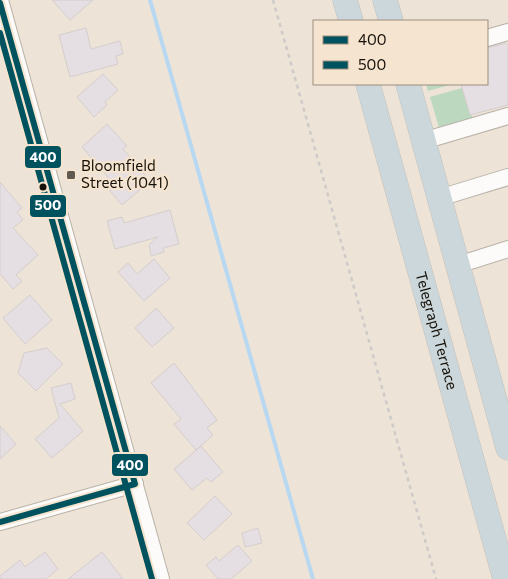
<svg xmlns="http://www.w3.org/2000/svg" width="508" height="579" viewBox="0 0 508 579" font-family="Commissioner,sans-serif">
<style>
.green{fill:#bcd9c0}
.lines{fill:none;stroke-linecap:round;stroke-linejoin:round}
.stream{stroke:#b8d8f1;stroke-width:4}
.building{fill:#e5dee3;stroke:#d4cecd}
.minor-casing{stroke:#b9b2a8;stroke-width:18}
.highway-casing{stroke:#c5c0bb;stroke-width:25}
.path{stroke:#cecbc8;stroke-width:2.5;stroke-dasharray:4 4;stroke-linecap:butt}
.minor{stroke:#fcfbf9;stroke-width:16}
.highway{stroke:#cbd7db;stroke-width:24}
.bus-1-casing{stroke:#f5e4cf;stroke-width:10}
.bus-2-casing{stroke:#f5e4cf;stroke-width:10}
.bus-1{stroke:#00535e;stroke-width:6}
.bus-2{stroke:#00535e;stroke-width:6}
.poi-dot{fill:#615a50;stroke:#f5e4cf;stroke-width:2}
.bus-dot{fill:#151008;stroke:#f5e4cf;stroke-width:2}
.labels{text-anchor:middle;stroke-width:4.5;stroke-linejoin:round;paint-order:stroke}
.poi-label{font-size:15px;fill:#151008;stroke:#f5e4cf;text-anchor:start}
.street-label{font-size:15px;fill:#151008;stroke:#f5e4cf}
.line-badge{stroke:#f5e4cf;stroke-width:2}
.badge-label{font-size:14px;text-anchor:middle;font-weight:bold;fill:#fff}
</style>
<rect width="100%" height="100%" fill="#ede3d7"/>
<g class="green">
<path d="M426,84H453L428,91Z"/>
<path d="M462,88L474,122L440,131L430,97Z"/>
</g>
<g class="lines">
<path class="stream" d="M150,0L313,579"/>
</g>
<g class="building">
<path d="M52,0H93L70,20Z"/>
<path d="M86,28L91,49L120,41L123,54L116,56L118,64L70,77L59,35Z"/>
<path d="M506,43L508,45V105L470,115L461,84H487V48Z"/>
<path d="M103,74L118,90L105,102L107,105L94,117L77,97Z"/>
<path d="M107,124L127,146L123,149L150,181L122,205L107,187L112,183L107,176L82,147Z"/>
<path d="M0,182L22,208L17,212L23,220L13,228L38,255L16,275L22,281L13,289L0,274Z"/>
<path d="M170,210L179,244L163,248L164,252L151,256L149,245L158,237L115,249L107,221L122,217L124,223Z"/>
<path d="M154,259L170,278L144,301L118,272L128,263L137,274Z"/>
<path d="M30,295L52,320L25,344L3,318Z"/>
<path d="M156,308L174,328L152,347L135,328Z"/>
<path d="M47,348L63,364L36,391L18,373L24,353Z"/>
<path d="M174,363L217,420L207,428L213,435L196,450L174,424L181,419L151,383Z"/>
<path d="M71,383L75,399L60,404L83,431L52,458L35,439L59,418L51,388Z"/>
<path d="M0,426L16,444L0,459Z"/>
<path d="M201,446L223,472L211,482L207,478L192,490L174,469Z"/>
<path d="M215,496L232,514L204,540L187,523Z"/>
<path d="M258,528L262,543L245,547L242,533Z"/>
<path d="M238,545L252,561L231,579H218L206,565L216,557L219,561Z"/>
<path d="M45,552L58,569L46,579H0V576L20,560L25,567Z"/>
<path d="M102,552L123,579H68Z"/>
</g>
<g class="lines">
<g class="minor-casing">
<g id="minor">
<path d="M0,0L161,579"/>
<path d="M487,38L508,32"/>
<path d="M423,141L508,116"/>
<path d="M439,198L508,177"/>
<path d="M458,265L508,249"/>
<path d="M0,522L135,484"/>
</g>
</g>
<g class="highway-casing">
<g id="highway">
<path d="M345,0L351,21"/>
<path d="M385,0L391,21"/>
<path id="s1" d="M368,84L505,579"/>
<path d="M408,84L508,448"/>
</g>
</g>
<path class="path" d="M273,0L436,579"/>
<use href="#minor" class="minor"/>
<use href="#highway" class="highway"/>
<g class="bus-1-casing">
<path id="bus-1" d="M0,3L135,484L0,522"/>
</g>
<g class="bus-2-casing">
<path id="bus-2" d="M0,33L152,579"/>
</g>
<use href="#bus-1" class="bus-1"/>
<use href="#bus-2" class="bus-2"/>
</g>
<rect class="poi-dot" x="66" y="170" width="10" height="10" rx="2.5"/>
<circle class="bus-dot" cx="43" cy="187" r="4.5"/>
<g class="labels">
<g class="poi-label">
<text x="81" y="171">Bloomfield<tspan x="81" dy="17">Street (1041)</tspan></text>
</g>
<g class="street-label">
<text dy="5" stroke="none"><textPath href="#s1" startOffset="256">Telegraph Terrace</textPath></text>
</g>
</g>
<g class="line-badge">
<rect x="24" y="145" width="38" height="24" rx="5" fill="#00535e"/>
<rect x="29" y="194" width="38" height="24" rx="5" fill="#00535e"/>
<rect x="111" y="453" width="38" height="24" rx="5" fill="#00535e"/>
</g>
<g class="badge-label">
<text x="43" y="162">400</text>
<text x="48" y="210">500</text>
<text x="130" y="470">400</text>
</g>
<rect x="313" y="20" width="175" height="65" fill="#f5e4cf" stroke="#9b8f7f"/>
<rect x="323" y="36" width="25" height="8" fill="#00535e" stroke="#9b8f7f"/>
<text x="358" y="45" font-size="15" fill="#151008">400</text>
<rect x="323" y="61" width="25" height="8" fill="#00535e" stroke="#9b8f7f"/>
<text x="358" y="70" font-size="15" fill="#151008">500</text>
</svg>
